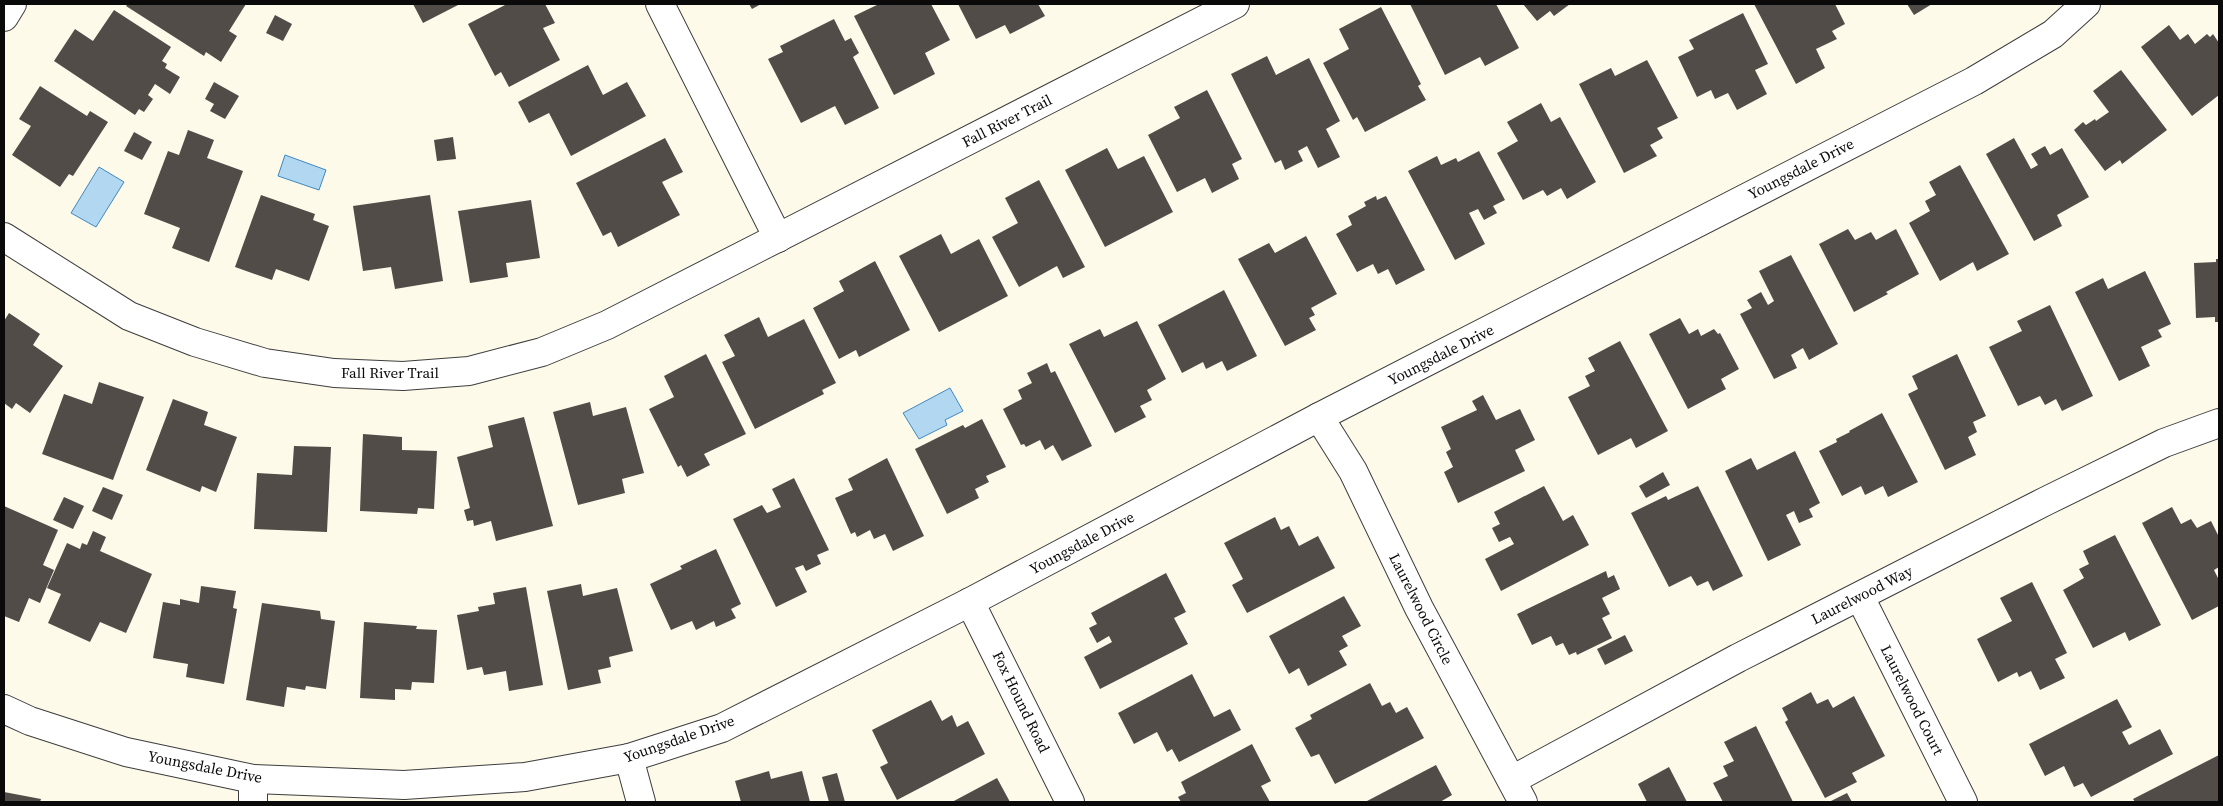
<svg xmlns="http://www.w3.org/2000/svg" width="2223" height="806" viewBox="0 0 2223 806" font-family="'Source Serif 4',serif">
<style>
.water{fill:#b2d7f0;stroke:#3f89c1}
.building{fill:#524c48}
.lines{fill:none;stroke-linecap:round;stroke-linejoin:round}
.minor-casing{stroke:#3d3d3d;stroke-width:30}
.minor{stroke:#fff;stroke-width:28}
.labels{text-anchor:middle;stroke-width:5;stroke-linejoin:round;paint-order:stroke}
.street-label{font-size:15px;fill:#0a0a0a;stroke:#fff}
</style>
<rect width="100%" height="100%" fill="#fdfae9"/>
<g class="water">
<path d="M285,155L326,170L319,190L278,176Z"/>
<path d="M99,167L124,182L96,227L71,213Z"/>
<path d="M950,388L963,411L945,420L947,425L919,439L903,413Z"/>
</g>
<g class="building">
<path d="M128,4H246L229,31L237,36L221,62L206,52L204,56L126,6Z"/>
<path d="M413,4H460L423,23Z"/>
<path d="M507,4H545L555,23L543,28L560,60L509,87L501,72L495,76L468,24Z"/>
<path d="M749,4H761L752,9Z"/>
<path d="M879,4H931L950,40L925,53L935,74L894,95L854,16Z"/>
<path d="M958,4H1038L1045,16L1010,34L1005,25L976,39Z"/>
<path d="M1410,4H1496L1519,48L1485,66L1480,57L1445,75Z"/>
<path d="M1523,4H1570L1554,16L1550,11L1537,21Z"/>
<path d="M1754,4H1835L1845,24L1832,31L1837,39L1816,49L1825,68L1796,84Z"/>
<path d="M1907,4H1932L1914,15Z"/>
<path d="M1381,7L1421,84L1418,86L1426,100L1365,132L1357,117L1353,120L1323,63L1349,49L1339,29Z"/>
<path d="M114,10L171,47L162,61L167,64L165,68L180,77L170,94L155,84L148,95L153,99L144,112L139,109L135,115L54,61L75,29L93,41Z"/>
<path d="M1743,13L1768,64L1755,70L1767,94L1737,110L1728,93L1715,99L1711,90L1697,97L1678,57L1694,49L1689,40Z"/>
<path d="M275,15L292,24L283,41L266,33Z"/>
<path d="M834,19L845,41L851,38L859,53L853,57L879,108L845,125L835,106L801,123L768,59L783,52L780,46Z"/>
<path d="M2169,25L2180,40L2188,34L2195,44L2207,34L2210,37L2213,34L2219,43V95L2192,116L2141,47Z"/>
<path d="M1267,56L1276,75L1309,58L1340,121L1326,129L1340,157L1318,168L1307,146L1298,151L1303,161L1285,170L1281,160L1275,163L1231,74Z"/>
<path d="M1647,60L1678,118L1657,128L1663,138L1650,145L1657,156L1624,173L1579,84L1611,68L1615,76Z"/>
<path d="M588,65L603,95L627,82L646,116L571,156L549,113L529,123L518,102Z"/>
<path d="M2121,70L2167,130L2122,164L2120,160L2105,171L2074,130L2083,122L2086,125L2095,119L2096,121L2109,112L2093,91Z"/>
<path d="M214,82L239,96L225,119L210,111L214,104L205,99Z"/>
<path d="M40,86L87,116L90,111L108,122L73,176L69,174L60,187L12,155L31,126L19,119Z"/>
<path d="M1207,90L1242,159L1232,164L1239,179L1212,193L1205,178L1177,192L1148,135L1180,118L1174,107Z"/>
<path d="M1541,103L1551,122L1560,117L1596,182L1567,199L1561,188L1547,196L1543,190L1523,200L1497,153L1518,141L1507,122Z"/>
<path d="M188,130L214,140L207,158L243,171L209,262L172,248L180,228L144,214L168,151L179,155Z"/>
<path d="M134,132L152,142L142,160L124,151Z"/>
<path d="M453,137L456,159L437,161L434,140Z"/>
<path d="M665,138L683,172L662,182L680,215L618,247L611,232L603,236L576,183Z"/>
<path d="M2014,138L2031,169L2038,165L2031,154L2045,146L2050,155L2062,148L2089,197L2057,215L2062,226L2034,241L1986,154Z"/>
<path d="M1107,148L1118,169L1144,156L1173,212L1105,247L1065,170Z"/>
<path d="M1479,151L1505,200L1493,206L1497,213L1484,220L1478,209L1469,213L1485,244L1455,260L1408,171L1437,156L1441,165L1456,158L1458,162Z"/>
<path d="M1960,165L2009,254L1977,271L1973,262L1940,281L1909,223L1930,211L1925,201L1936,195L1929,182Z"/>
<path d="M1039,180L1085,267L1063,278L1057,266L1019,287L992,237L1018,223L1005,198Z"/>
<path d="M261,195L315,214L313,220L329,226L309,281L276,269L272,280L235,267Z"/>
<path d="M430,195L443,281L395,289L391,267L363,271L353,206Z"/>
<path d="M1376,196L1377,200L1386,196L1425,270L1396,285L1388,269L1378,274L1373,264L1357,272L1336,234L1352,225L1348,216L1366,206L1364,202Z"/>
<path d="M531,200L540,258L506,263L508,277L470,283L458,211Z"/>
<path d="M1848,229L1855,240L1871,232L1876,240L1896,229L1919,274L1886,292L1888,294L1854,312L1819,244Z"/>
<path d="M941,234L951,254L979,239L1008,296L939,332L899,256Z"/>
<path d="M1306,236L1337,294L1311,308L1315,315L1309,318L1316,330L1285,346L1238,259L1269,243L1275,253Z"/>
<path d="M1791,255L1838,344L1809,360L1803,348L1791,355L1797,368L1774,379L1740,314L1752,308L1747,300L1761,292L1768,305L1774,301L1759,271Z"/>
<path d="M2216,259H2219V322H2215V317L2196,318L2194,263L2216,262Z"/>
<path d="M875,261L910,330L859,357L856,350L839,359L813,308L844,291L839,281Z"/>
<path d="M2145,271L2171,324L2158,330L2162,337L2141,347L2150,366L2119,381L2075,292L2103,278L2108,289Z"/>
<path d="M1224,290L1257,356L1227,371L1222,361L1206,369L1203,362L1182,373L1158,325Z"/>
<path d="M2050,305L2093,396L2062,411L2056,399L2045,405L2040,396L2018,406L1989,347L2022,331L2017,321Z"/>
<path d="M9,313L40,334L33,345L63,366L30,413L16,403L12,409L4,403V321Z"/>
<path d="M759,317L768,337L804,319L836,383L822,390L824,394L755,429L722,362L735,356L724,335Z"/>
<path d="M1680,318L1689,334L1698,329L1701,336L1714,329L1718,334L1720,333L1739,369L1721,379L1726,389L1688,409L1649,334Z"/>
<path d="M1137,321L1166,379L1147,390L1152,400L1140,406L1146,417L1115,433L1069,344L1100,329L1104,337Z"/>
<path d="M1620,341L1668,431L1636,448L1631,438L1598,455L1568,397L1590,386L1585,376L1595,371L1588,358Z"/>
<path d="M706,354L746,434L704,454L710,465L687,477L681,465L678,467L649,409L674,397L664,376Z"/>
<path d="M1957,354L1986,416L1973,422L1977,432L1968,437L1976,455L1945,470L1908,394L1918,389L1912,376Z"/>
<path d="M1047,363L1051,373L1055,371L1092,446L1062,461L1053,445L1045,450L1040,440L1026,447L1024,444L1021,445L1003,409L1022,399L1018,390L1032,383L1027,373Z"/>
<path d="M99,382L144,397L113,480L42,454L64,394L92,404Z"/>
<path d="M1483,395L1496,420L1520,409L1535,440L1515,450L1525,471L1458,503L1444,472L1453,467L1446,452L1451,449L1441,427L1477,410L1472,401Z"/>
<path d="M173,399L208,412L204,425L237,437L216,492L202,486L200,492L146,470Z"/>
<path d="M590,402L593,416L626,407L644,473L622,479L625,493L578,505L553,412Z"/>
<path d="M1882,413L1918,482L1888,497L1883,486L1865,495L1861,486L1842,496L1819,451L1837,442L1836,439L1850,432L1849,431Z"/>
<path d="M524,417L553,526L496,541L491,521L474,526L473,520L467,521L464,510L470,508L457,457L493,447L488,426Z"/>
<path d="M982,419L1006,467L986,476L989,482L975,489L979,498L947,514L915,449L963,425L965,428Z"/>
<path d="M363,434L402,437V450L437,451L434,509L418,508L417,514L360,511Z"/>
<path d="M294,446L331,447L327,532L254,529L257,473L292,475Z"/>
<path d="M1795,451L1820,503L1809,509L1813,517L1799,523L1794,511L1786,515L1801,545L1768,561L1725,471L1751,458L1757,470Z"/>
<path d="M887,458L924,536L893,551L885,534L874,539L870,530L857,537L855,532L851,534L835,498L853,490L848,479Z"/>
<path d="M1663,472L1670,485L1646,498L1639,486Z"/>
<path d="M794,478L829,550L817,555L821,564L806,571L803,565L795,568L807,592L776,607L733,519L762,505L767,513L781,507L772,489Z"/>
<path d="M1544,486L1563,521L1573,515L1589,545L1501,591L1485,559L1514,544L1510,537L1499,542L1492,528L1500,524L1494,512Z"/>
<path d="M1698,486L1743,576L1713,591L1708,581L1697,586L1691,576L1669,587L1631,513L1666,496L1668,500Z"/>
<path d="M103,487L123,495L112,520L92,511Z"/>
<path d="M64,497L84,506L73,529L53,520Z"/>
<path d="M4,506L58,530L43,565L54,570L40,603L29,598L19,622L4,616Z"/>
<path d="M2172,507L2181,524L2191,519L2197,528L2211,521L2219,537V567L2214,570L2219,580V606L2192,620L2142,523Z"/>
<path d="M1275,517L1281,530L1289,526L1299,546L1318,536L1335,568L1247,613L1232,585L1243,579L1224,543Z"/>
<path d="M93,531L106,537L100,551L152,574L126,633L100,622L90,642L48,623L61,594L47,588L67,543L80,549L82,543L87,545Z"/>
<path d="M2115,535L2161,625L2129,641L2125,632L2093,648L2063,590L2084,578L2079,569L2089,564L2083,551Z"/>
<path d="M716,549L741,604L731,609L736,618L716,627L714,621L696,630L692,621L671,630L650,584L682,569L680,566Z"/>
<path d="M1606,571L1608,578L1614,575L1620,589L1602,598L1610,614L1602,618L1612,638L1577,655L1576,652L1569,655L1563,643L1556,646L1551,636L1532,645L1517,614Z"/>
<path d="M1166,573L1186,612L1174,618L1188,644L1100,689L1084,657L1112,642L1109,636L1097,643L1089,628L1097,624L1091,613Z"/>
<path d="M2032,582L2067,653L2055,659L2065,678L2040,690L2031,671L2019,677L2017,672L1998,682L1977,639L2012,621L2000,598Z"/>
<path d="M581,584L583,596L617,588L633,651L609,657L611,667L598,670L601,683L568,690L547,591Z"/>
<path d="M201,586L236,591L233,608L237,609L224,684L186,677L188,664L153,658L163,602L180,605V599L199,603Z"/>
<path d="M526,587L543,685L509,691L506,671L484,675L482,667L467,670L457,615L479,611L478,607L495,604L493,593Z"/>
<path d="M1344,596L1361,626L1342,636L1348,646L1339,651L1347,665L1308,686L1299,668L1289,674L1269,636Z"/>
<path d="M262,603L320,611L321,619L335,621L326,689L306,686L305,690L287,687L284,707L246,700Z"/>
<path d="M364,622L417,626L416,629L437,630L434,683L412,682L411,690L395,689V700L360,698Z"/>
<path d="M1625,635L1633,651L1605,665L1597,649Z"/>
<path d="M1192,674L1214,717L1230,709L1241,730L1179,762L1172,749L1167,752L1157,732L1134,744L1118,713Z"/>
<path d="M1370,683L1382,706L1390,702L1396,713L1407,707L1424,738L1335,784L1319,754L1311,757L1295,728L1312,719L1310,715Z"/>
<path d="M1811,692L1817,704L1828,699L1833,708L1854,696L1885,756L1852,773L1857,782L1825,798L1785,722L1788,720L1782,708Z"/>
<path d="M2117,699L2132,727L2122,732L2129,745L2160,729L2173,754L2091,797L2083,783L2074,787L2064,766L2045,776L2029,744Z"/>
<path d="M931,700L942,721L952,715L957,727L968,721L985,754L897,800L880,767L888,763L872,730Z"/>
<path d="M1756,726L1793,802H1723L1713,783L1728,776L1723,766L1734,761L1724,742Z"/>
<path d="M1252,744L1271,781L1261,786L1270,802H1181L1178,797L1186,793L1181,782Z"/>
<path d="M2219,755V802H2135L2133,799Z"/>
<path d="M1436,765L1452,795L1440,802H1367V801Z"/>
<path d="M1669,767L1687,802H1647L1638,784Z"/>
<path d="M769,771L771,779L802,771L810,802H741L735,781Z"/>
<path d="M837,773L845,802H829L822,777Z"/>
<path d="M997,778L1010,802H952Z"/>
<path d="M4,792L41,799L40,802H4Z"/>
<path d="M1847,793L1852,802H1829Z"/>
</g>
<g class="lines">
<g class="minor-casing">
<g id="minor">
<path d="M660,4L778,238"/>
<path d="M4,17L12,4"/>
<path d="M4,237L129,316L195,342L265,363L334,373L403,376L469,371L542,352L607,325L1235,4"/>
<path d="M1319,417L1353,471L1419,608L1523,802"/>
<path d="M1860,597L1963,802"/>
<path d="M970,602L1070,802"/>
<path d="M4,709L30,721L126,752L253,779L404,785L525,777L629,758L722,728L970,602L1319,417L1974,81L2053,34L2086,4"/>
<path d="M629,758L641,802"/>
<path d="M253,779V802"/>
<path d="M1512,780L1738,658L2046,501L2164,443L2219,423"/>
</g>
</g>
<use href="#minor" class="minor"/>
</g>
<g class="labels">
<g class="street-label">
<text transform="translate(1007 121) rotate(-27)" y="5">Fall River Trail</text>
<text transform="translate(1801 169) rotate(-27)" y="5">Youngsdale Drive</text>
<text transform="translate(1441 355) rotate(-27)" y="5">Youngsdale Drive</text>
<text x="390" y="378">Fall River Trail</text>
<text transform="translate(1082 543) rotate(-28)" y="5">Youngsdale Drive</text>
<text transform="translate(1862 595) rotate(-27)" y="5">Laurelwood Way</text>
<text transform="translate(1421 609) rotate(63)" y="5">Laurelwood Circle</text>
<text transform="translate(1912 700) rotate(63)" y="5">Laurelwood Court</text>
<text transform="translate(1021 702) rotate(64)" y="5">Fox Hound Road</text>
<text transform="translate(679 739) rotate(-19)" y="5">Youngsdale Drive</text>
<text transform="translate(205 767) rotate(11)" y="5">Youngsdale Drive</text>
</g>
</g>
<rect width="2223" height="806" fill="none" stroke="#0a0a0a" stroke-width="10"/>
</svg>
